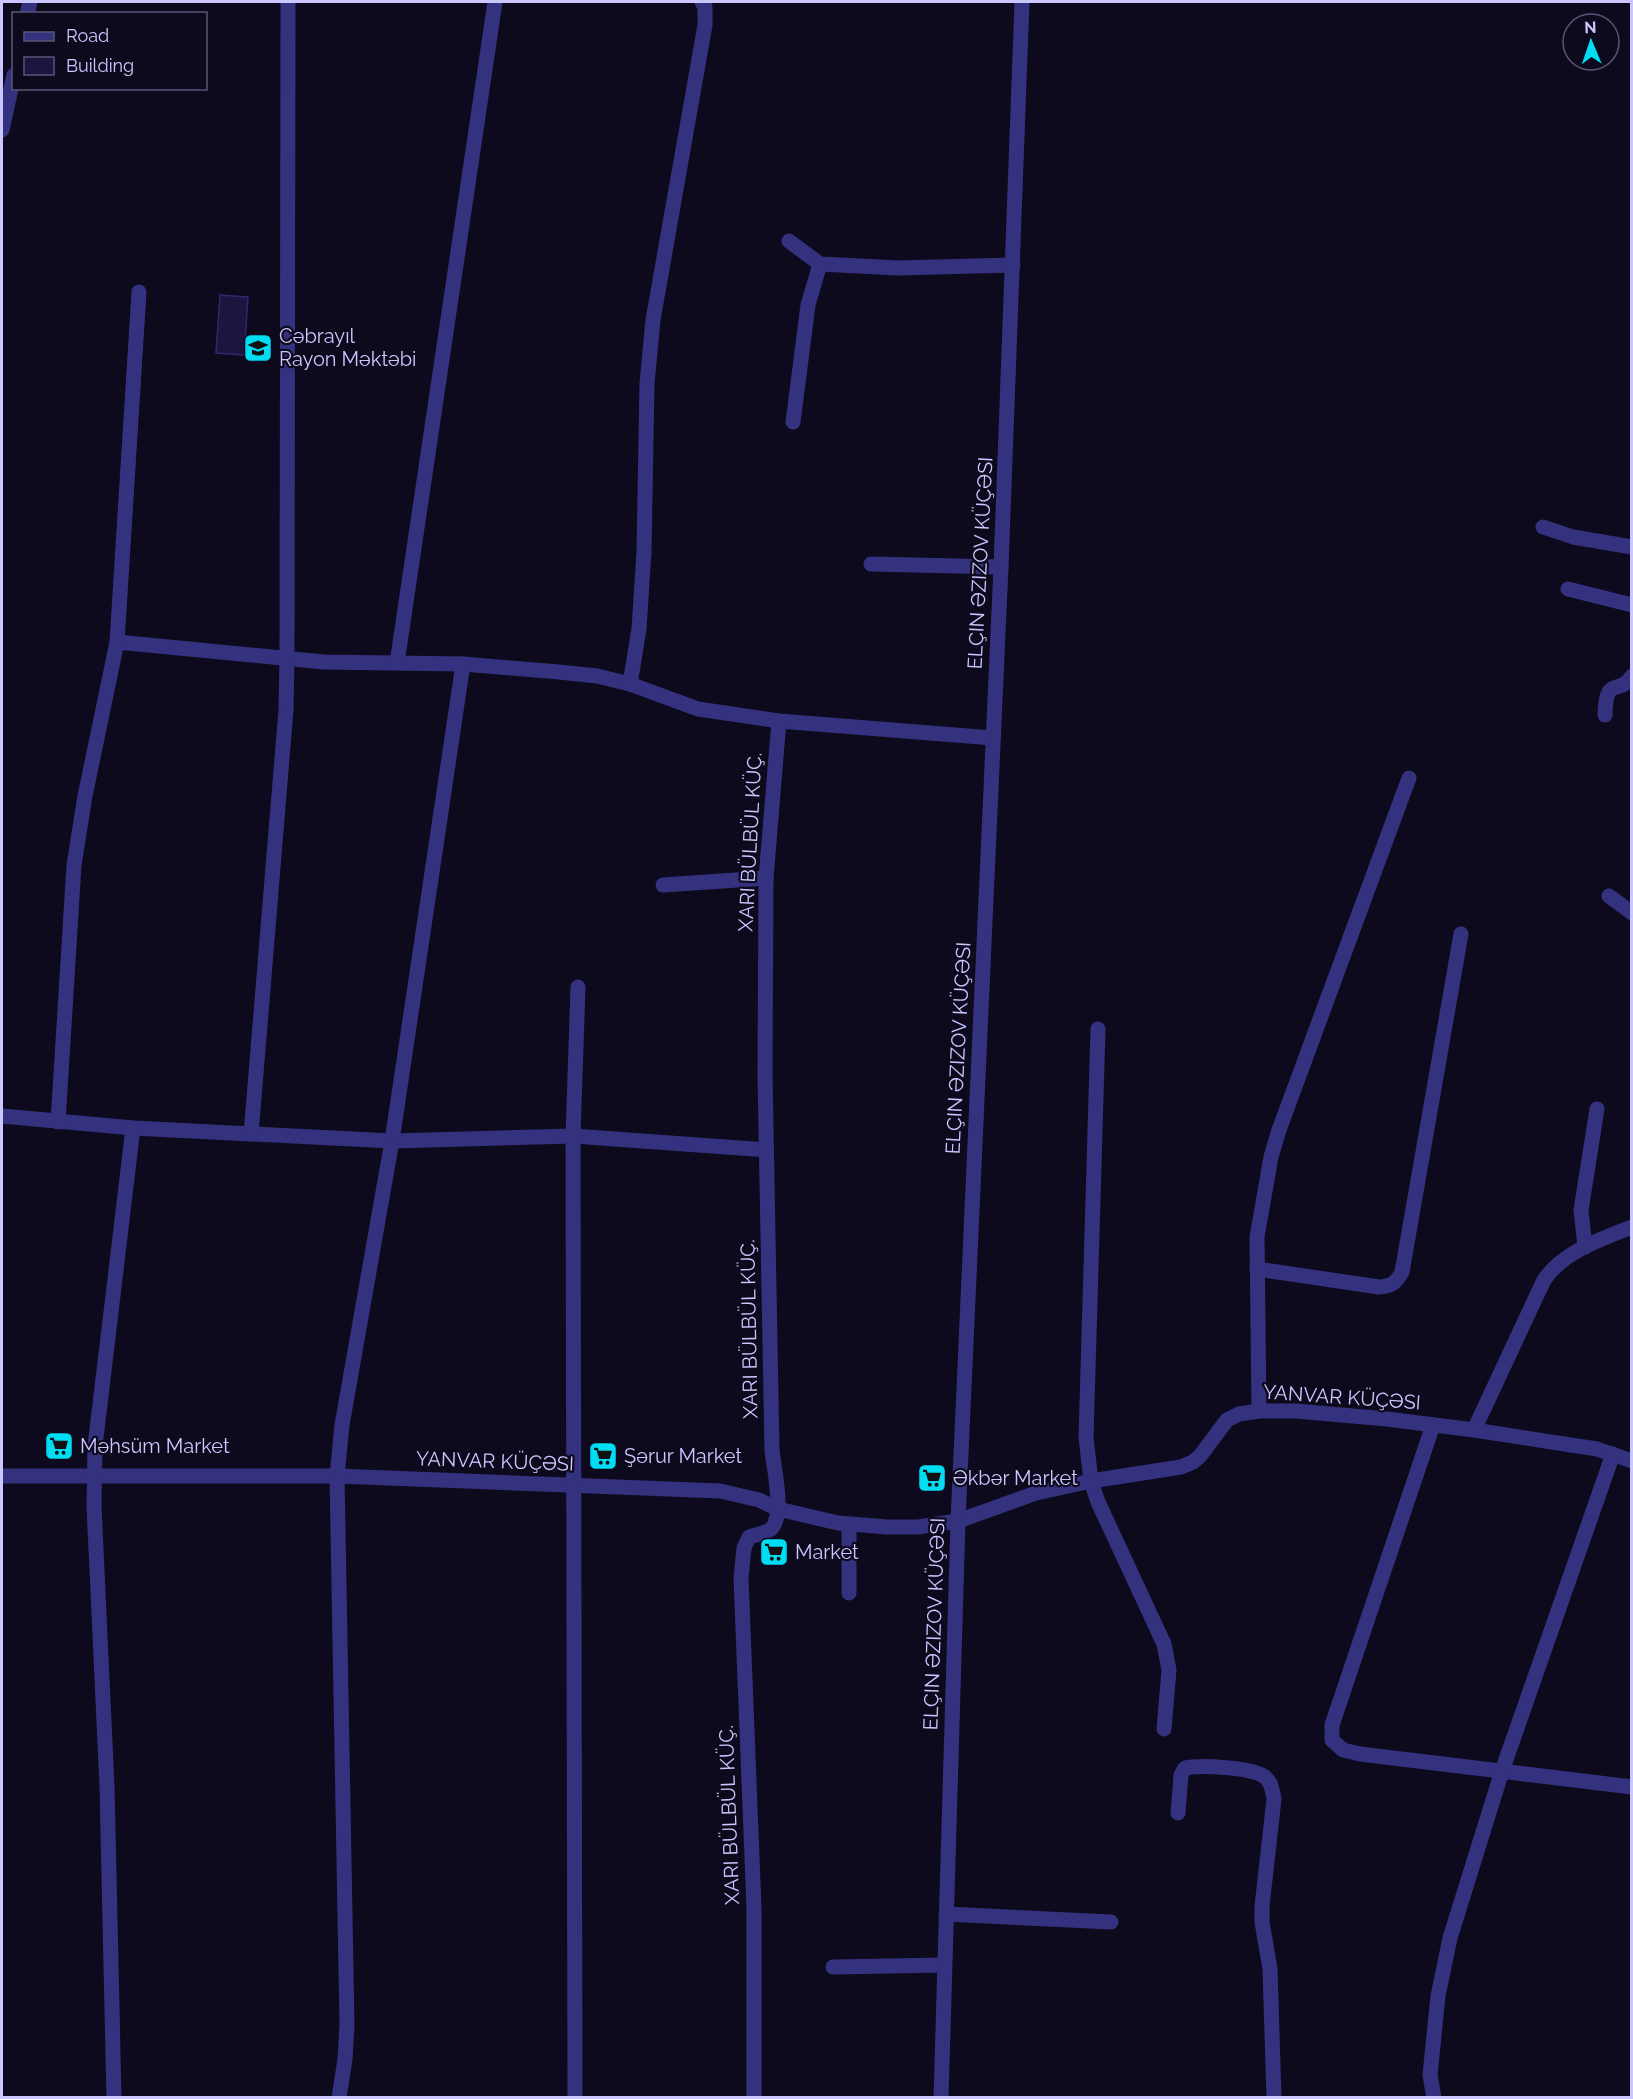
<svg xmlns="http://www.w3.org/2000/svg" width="1633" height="2099" viewBox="0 0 1633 2099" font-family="Raleway,sans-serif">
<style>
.building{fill:#1d153f;stroke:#33266d;stroke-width:1.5}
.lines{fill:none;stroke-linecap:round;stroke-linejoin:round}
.minor{stroke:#34327f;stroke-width:15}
.tertiary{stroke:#34327f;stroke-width:15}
.labels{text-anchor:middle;stroke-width:4.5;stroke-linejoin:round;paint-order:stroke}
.poi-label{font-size:20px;fill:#ccc6ff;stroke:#0d0a1d;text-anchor:start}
.street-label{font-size:20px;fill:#ccc6ff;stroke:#0d0a1d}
</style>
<rect width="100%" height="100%" fill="#0d0a1d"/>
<path class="building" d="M220,295L248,297L245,341L270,342L269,357L216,353Z"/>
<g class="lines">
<g class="minor">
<path d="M27,14L30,2"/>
<path d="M2,130L14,75"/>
<path d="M789,241L820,264L898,268L1013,265"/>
<path d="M793,422L808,305L820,264"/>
<path d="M1543,527L1573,537L1632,547"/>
<path d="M871,564L1001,567"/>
<path d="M1568,589L1632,605"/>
<path d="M117,642L324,662L463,664L559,672L597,676L630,684L698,709L779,721L993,738"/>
<path d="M397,663L495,2"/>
<path d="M630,684L639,629L644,552L647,383L653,320L705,25V7L702,2"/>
<path d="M1605,715C1606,673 1619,697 1632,676"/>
<path d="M663,885L766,878"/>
<path d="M1609,896L1632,913"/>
<path d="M1098,1029L1086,1438L1091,1481L1098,1502L1164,1644L1169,1670L1164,1729"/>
<path d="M2,1116L133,1128L392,1141L573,1136L766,1150"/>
<path d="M58,1122L74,865L85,796L117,642L139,292"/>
<path d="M251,1134L286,710L287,658L288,2"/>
<path d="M1585,1247L1581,1210L1597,1109"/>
<path d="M1257,1269L1379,1287C1392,1286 1396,1283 1402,1272L1461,934"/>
<path d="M1259,1411L1257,1237L1271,1157L1279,1130L1409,778"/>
<path d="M1433,1425L1332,1725V1740L1343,1750L1360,1754L1632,1787"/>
<path d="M1474,1430L1544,1280C1563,1252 1601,1239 1632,1227"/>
<path d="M2,1476H337L720,1491L759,1500L778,1509L838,1523L887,1527H918L958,1521L1036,1493L1091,1481L1181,1467L1193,1462L1200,1456L1227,1420L1239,1414L1259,1411H1296L1387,1419L1474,1430L1597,1449L1632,1461"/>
<path d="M849,1525V1593"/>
<path d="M1178,1813L1181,1775L1185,1768C1201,1765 1252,1767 1265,1777C1272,1783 1272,1790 1274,1799L1262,1906V1922L1270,1969L1274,2098"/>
<path d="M946,1914L1111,1922"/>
<path d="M833,1967L944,1965"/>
<path d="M114,2098L107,1786L94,1506L95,1446L133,1128"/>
<path d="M339,2098L345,2059L347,2025L337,1476L342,1425L392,1141L463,664"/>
<path d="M575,2098L573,1136L578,987"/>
<path d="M754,2098V1908L741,1578L744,1548L749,1537C755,1535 766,1533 771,1529C785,1516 774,1468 772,1451L765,1074L766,878L779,721"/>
<path d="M1434,2098L1430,2075L1438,1996L1450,1938L1502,1771L1613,1454"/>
</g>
<path class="tertiary" d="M941,2098L958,1521L1001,567L1022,2"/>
</g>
<defs>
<g id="school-square" transform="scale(1.5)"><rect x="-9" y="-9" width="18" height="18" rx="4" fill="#00dcf1" stroke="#0d0a1d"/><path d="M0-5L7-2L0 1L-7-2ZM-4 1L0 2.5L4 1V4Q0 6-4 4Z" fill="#111"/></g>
<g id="supermarket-square" transform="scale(1.5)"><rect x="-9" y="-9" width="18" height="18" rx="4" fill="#00dcf1" stroke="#0d0a1d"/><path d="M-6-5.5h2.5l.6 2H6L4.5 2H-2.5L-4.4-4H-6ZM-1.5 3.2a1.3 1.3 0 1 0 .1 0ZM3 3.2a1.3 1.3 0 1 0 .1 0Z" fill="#111"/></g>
</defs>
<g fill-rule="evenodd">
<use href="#school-square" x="258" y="348"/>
<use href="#supermarket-square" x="59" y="1446"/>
<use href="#supermarket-square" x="603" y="1456"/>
<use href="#supermarket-square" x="932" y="1478"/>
<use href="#supermarket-square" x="774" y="1552"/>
</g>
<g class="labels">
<g class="poi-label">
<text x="279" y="343">Cəbrayıl<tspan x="279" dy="23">Rayon Məktəbi</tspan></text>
<text x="80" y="1453">Məhsüm Market</text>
<text x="624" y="1463">Şərur Market</text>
<text x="953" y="1485">Əkbər Market</text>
<text x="795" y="1559">Market</text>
</g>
<g class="street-label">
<text transform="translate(980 563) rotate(-87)" y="7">ELÇIN ƏZIZOV KÜÇƏSI</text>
<text transform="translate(750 842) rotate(-87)" y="7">XARI BÜLBÜL KÜÇ.</text>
<text transform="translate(958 1048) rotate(-87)" y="7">ELÇIN ƏZIZOV KÜÇƏSI</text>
<text transform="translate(749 1329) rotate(-91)" y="7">XARI BÜLBÜL KÜÇ.</text>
<text transform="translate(1342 1397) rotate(4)" y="7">YANVAR KÜÇƏSI</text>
<text transform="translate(495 1461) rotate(2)" y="7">YANVAR KÜÇƏSI</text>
<text transform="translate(934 1624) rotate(-88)" y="7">ELÇIN ƏZIZOV KÜÇƏSI</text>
<text transform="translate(729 1815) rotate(-92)" y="7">XARI BÜLBÜL KÜÇ.</text>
</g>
</g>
<rect width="1633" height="2099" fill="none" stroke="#ccc6ff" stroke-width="6"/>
<rect x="12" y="12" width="195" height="78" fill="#0d0a1d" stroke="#595577" stroke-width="1.5"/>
<rect x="24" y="32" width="30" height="9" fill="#34327f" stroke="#595577" stroke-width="1.5"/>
<text x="66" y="42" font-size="18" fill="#ccc6ff">Road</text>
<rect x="24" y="57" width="30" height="18" fill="#1d153f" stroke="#595577" stroke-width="1.5"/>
<text x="66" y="72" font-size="18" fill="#ccc6ff">Building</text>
<g transform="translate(1591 42) rotate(358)"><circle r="28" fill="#0d0a1d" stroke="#595577" stroke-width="1.5"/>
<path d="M0-4.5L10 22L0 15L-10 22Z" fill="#00dcf1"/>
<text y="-9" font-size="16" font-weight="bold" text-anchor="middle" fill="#ccc6ff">N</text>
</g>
</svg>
